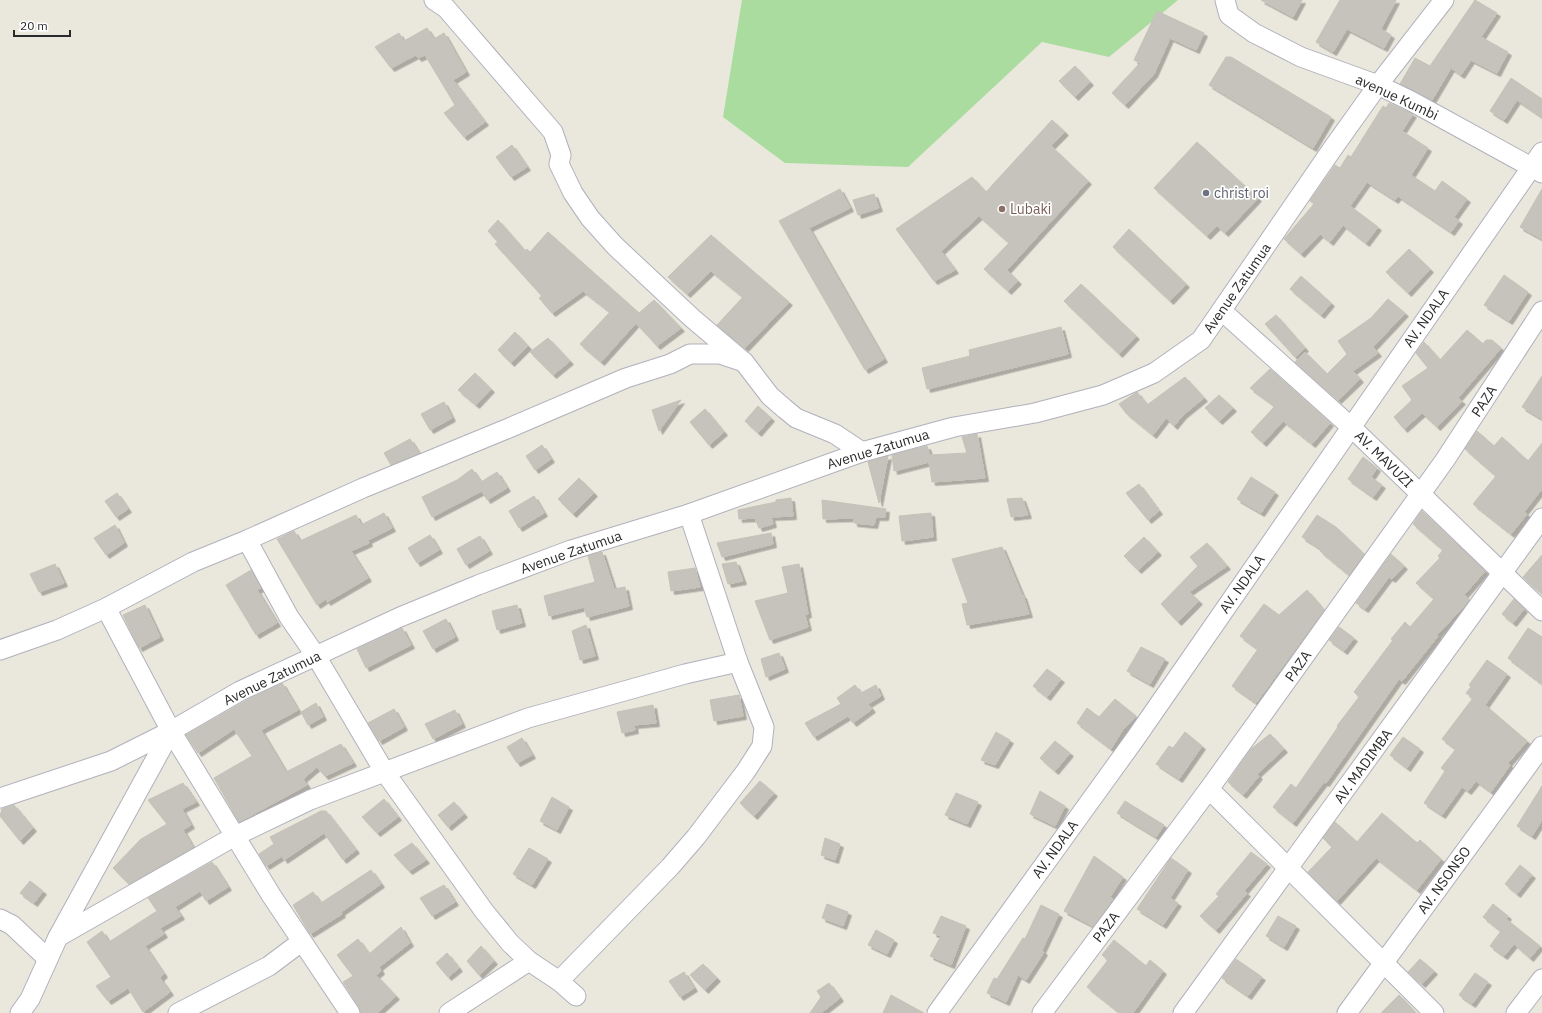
<svg xmlns="http://www.w3.org/2000/svg" width="1542" height="1013" viewBox="0 0 1542 1013" font-family="'IBM Plex Sans',sans-serif">
<style>
.green{fill:#abdc9f}
.building{fill:#c6c3bc;stroke:#c5c2b7;filter:url(#shadow)}
.lines{fill:none;stroke-linecap:round;stroke-linejoin:round}
.street-casing{stroke:#b0b1bc;stroke-width:21}
.street{stroke:#fff;stroke-width:19}
.worship-dot{fill:#6b7280;stroke:#fff;stroke-width:1.5}
.education-dot{fill:#8d6e63;stroke:#fff;stroke-width:1.5}
.labels{text-anchor:middle;stroke-width:3.5;stroke-linejoin:round;paint-order:stroke}
.street-label{font-size:14px;fill:#2a2a2a;stroke:#fff}
.worship-label{font-size:14px;fill:#5b616d;stroke:#fff;text-anchor:start}
.education-label{font-size:14px;fill:#785e54;stroke:#fff;text-anchor:start}
</style>
<defs>
<filter id="shadow"><feDropShadow dx="3.5" dy="3.5" stdDeviation="0" flood-color="#0004"/></filter>
</defs>
<rect width="100%" height="100%" fill="#eae7dd"/>
<path class="green" d="M742,0H1178L1109,57L1042,42L908,167L785,163L723,117Z"/>
<g class="building">
<path d="M1261,0H1302L1293,17Z"/>
<path d="M1340,0H1396L1381,29L1391,35L1384,48L1347,29L1333,52L1316,42Z"/>
<path d="M1475,0L1497,13L1481,37L1508,52L1497,73L1471,60L1461,75L1451,68L1432,100L1400,84L1415,58L1430,66Z"/>
<path d="M1157,11L1204,33L1196,50L1170,38L1154,74L1125,105L1112,93L1140,63L1134,60Z"/>
<path d="M427,28L434,39L444,33L466,72L453,80L485,122L464,137L444,113L455,105L425,55L418,58L416,55L391,68L375,47L399,33L404,41Z"/>
<path d="M1226,57H1231L1331,117L1313,148L1209,85Z"/>
<path d="M1075,66L1090,82L1075,97L1059,81Z"/>
<path d="M1511,78L1542,99V117L1517,100L1504,120L1490,111Z"/>
<path d="M1389,103L1413,114L1402,131L1428,148L1411,175L1435,191L1442,181L1467,199L1454,217L1459,221L1451,232L1398,196L1395,200L1367,182L1350,206L1378,227L1366,243L1343,225L1330,242L1320,234L1301,254L1284,239L1314,204L1310,201L1335,165L1340,168L1348,155L1351,157L1383,106L1386,108Z"/>
<path d="M1052,120L1065,132L1051,146L1088,181L1007,270L1018,281L1008,291L984,269L1009,243L979,216L941,251L955,270L934,281L896,229L972,177L986,192Z"/>
<path d="M1197,142L1258,198L1225,233L1217,226L1207,236L1154,188Z"/>
<path d="M512,145L527,167L511,177L496,157Z"/>
<path d="M840,189L850,208L809,228L884,359L865,370L779,221Z"/>
<path d="M1542,189V239L1520,227Z"/>
<path d="M874,194L879,208L858,215L853,200Z"/>
<path d="M498,220L525,251L527,249L530,252L548,232L639,313L654,300L681,328L657,346L636,323L601,362L580,344L610,312L583,291L552,313L539,298L542,296L495,244L498,242L488,231Z"/>
<path d="M1129,229L1186,284L1170,301L1113,247Z"/>
<path d="M711,235L789,302L745,348L717,325L743,297L711,271L687,294L668,277Z"/>
<path d="M1409,249L1430,269L1408,293L1386,272Z"/>
<path d="M1504,275L1528,292L1509,321L1484,305Z"/>
<path d="M1301,276L1331,303L1321,315L1290,289Z"/>
<path d="M1081,284L1136,336L1119,354L1064,301Z"/>
<path d="M1388,299L1405,313L1373,347L1378,353L1353,371L1360,379L1338,400L1295,362L1305,352L1327,374L1347,354L1338,341L1371,318Z"/>
<path d="M1276,315L1305,348L1295,357L1265,324Z"/>
<path d="M1061,327L1068,354L927,389L922,368L970,356L969,350Z"/>
<path d="M1467,330L1483,344L1486,340H1492L1501,348L1458,398L1462,401L1437,427L1422,413L1404,429L1394,417L1412,400L1402,386L1428,368L1416,353L1424,342L1440,360Z"/>
<path d="M515,332L528,346L511,363L498,350Z"/>
<path d="M548,338L570,361L553,375L530,352Z"/>
<path d="M1270,369L1330,423L1312,444L1283,421L1263,443L1251,432L1275,406L1250,388Z"/>
<path d="M475,373L491,389L476,405L458,390Z"/>
<path d="M1542,376V419L1522,407Z"/>
<path d="M1185,377L1204,398L1183,415L1174,426L1166,418L1153,435L1126,413L1119,404L1137,392L1147,405Z"/>
<path d="M1219,395L1233,408L1219,421L1205,408Z"/>
<path d="M681,400L659,431L652,410Z"/>
<path d="M444,402L452,418L430,430L421,414Z"/>
<path d="M758,406L771,418L758,433L745,421Z"/>
<path d="M705,409L724,432L709,445L690,422Z"/>
<path d="M1477,431L1494,446L1502,437L1528,461L1542,443V489L1524,512L1527,514L1511,534L1473,504L1496,476L1465,449Z"/>
<path d="M977,434L985,478L932,482L929,462L894,471L892,455L927,446L930,455L967,453L962,437Z"/>
<path d="M410,439L419,453L391,465L384,453Z"/>
<path d="M542,445L551,459L535,470L526,456Z"/>
<path d="M888,456L879,503L868,462Z"/>
<path d="M1363,457L1377,468L1371,477L1382,485L1373,497L1348,479Z"/>
<path d="M472,469L481,482L497,472L507,488L487,500L482,491L432,517L422,497L457,480Z"/>
<path d="M1251,477L1275,492L1261,513L1237,499Z"/>
<path d="M579,478L594,493L573,514L558,499Z"/>
<path d="M1139,484L1159,511L1148,520L1126,493Z"/>
<path d="M117,493L128,509L116,517L105,501Z"/>
<path d="M534,496L544,513L519,528L509,511Z"/>
<path d="M791,498L793,516L771,517L773,524L759,528L755,518L739,519L738,510L776,502V500Z"/>
<path d="M1022,498L1028,515L1011,517L1007,499Z"/>
<path d="M822,500L886,509L885,517H876L874,525L854,523V518L823,519Z"/>
<path d="M1422,511L1485,571L1464,595L1469,599L1465,605L1437,635L1438,636L1402,681L1399,679L1326,783L1324,782L1293,823L1273,807L1291,784L1296,788L1338,727L1337,726L1359,697L1354,692L1393,640L1391,639L1405,622L1410,627L1434,599L1416,583L1440,558L1438,556L1443,550L1413,524Z"/>
<path d="M384,513L392,528L368,540L369,543L351,551L368,578L327,602L326,599L317,605L277,539L294,531L300,541L356,515L361,525Z"/>
<path d="M931,513L933,537L902,541L899,516Z"/>
<path d="M1317,515L1336,527L1364,554L1349,575L1320,551L1321,549L1302,537Z"/>
<path d="M115,525L124,543L106,555L94,538Z"/>
<path d="M771,533L773,544L722,557L717,543Z"/>
<path d="M430,535L439,550L417,563L408,548Z"/>
<path d="M480,536L489,551L466,565L457,549Z"/>
<path d="M1144,537L1158,552L1138,570L1124,556Z"/>
<path d="M1207,543L1227,566L1189,592L1199,601L1178,622L1161,604L1198,566L1190,557Z"/>
<path d="M1002,547L1022,595H1023L1029,614L967,625L962,604L968,603L952,559Z"/>
<path d="M602,552L614,589L625,587L629,606L587,617L584,607L549,616L544,596L595,582L588,556Z"/>
<path d="M1391,554L1404,566L1392,579L1389,577L1365,609L1356,603Z"/>
<path d="M1542,555V594L1523,577Z"/>
<path d="M736,562L743,581L728,584L722,564Z"/>
<path d="M55,564L64,583L39,592L30,574Z"/>
<path d="M799,564L808,614L805,615L808,627L770,640L755,601L788,593L782,567Z"/>
<path d="M695,568L700,587L671,591L668,572Z"/>
<path d="M251,570L261,588L257,590L277,623L256,635L226,585Z"/>
<path d="M1307,590L1324,610L1256,703L1232,686L1258,649L1240,636L1264,604L1279,615Z"/>
<path d="M1514,599L1524,609L1513,623L1502,614Z"/>
<path d="M145,605L160,637L139,648L123,615Z"/>
<path d="M517,605L522,623L497,630L492,611Z"/>
<path d="M446,619L455,637L433,649L423,631Z"/>
<path d="M586,625L595,656L580,660L572,631Z"/>
<path d="M1339,627L1354,638L1344,651L1329,640Z"/>
<path d="M402,628L411,645L366,668L357,649Z"/>
<path d="M1528,628L1542,637V684L1508,658Z"/>
<path d="M1141,647L1165,659L1150,684L1127,671Z"/>
<path d="M779,653L785,669L766,677L761,659Z"/>
<path d="M1487,660L1507,674L1485,705L1527,741L1508,763L1510,765L1491,792L1476,781L1468,791L1462,787L1442,815L1424,803L1445,771L1441,768L1456,749L1442,739L1473,698L1466,693L1471,687L1469,685Z"/>
<path d="M1047,669L1061,679L1047,697L1033,686Z"/>
<path d="M282,683L298,710L261,730L286,772L341,744L353,763L325,776L317,767L303,779L307,785L239,822L214,778L252,756L234,729L198,753L186,735L245,701Z"/>
<path d="M855,685L861,693L876,685L881,696L868,704L872,709L853,723L848,716L814,737L805,723L841,704L837,698Z"/>
<path d="M739,695L743,716L714,721L710,700Z"/>
<path d="M1115,699L1136,716L1122,731L1111,749L1077,723L1087,708L1099,717Z"/>
<path d="M316,703L323,717L308,725L301,712Z"/>
<path d="M653,705L656,723L634,725L635,730L622,733L617,712Z"/>
<path d="M394,709L404,727L379,741L368,723Z"/>
<path d="M455,710L462,724L433,739L425,724Z"/>
<path d="M996,732L1010,740L995,765L981,760Z"/>
<path d="M1185,732L1202,746L1179,779L1156,764L1169,746L1173,748Z"/>
<path d="M1270,734L1284,749L1257,774L1259,776L1243,795L1228,782L1251,749Z"/>
<path d="M1403,737L1420,749L1407,768L1390,755Z"/>
<path d="M522,738L532,755L517,763L507,747Z"/>
<path d="M1055,741L1070,753L1055,771L1040,758Z"/>
<path d="M760,781L774,793L754,816L740,803Z"/>
<path d="M183,783L196,802L182,809L191,825L183,830L193,847L129,884L113,868L141,839L167,824L148,800Z"/>
<path d="M1542,786V820L1532,836L1517,826Z"/>
<path d="M1040,791L1065,806L1055,826L1030,814Z"/>
<path d="M956,793L978,802L967,824L945,815Z"/>
<path d="M552,797L569,807L557,830L540,821Z"/>
<path d="M384,799L398,817L377,833L362,817Z"/>
<path d="M1125,801L1164,825L1156,837L1117,813Z"/>
<path d="M454,802L464,814L448,827L438,815Z"/>
<path d="M14,805L33,828L20,841L0,816L2,809Z"/>
<path d="M321,811H326L356,850L343,860L324,833L284,860L282,856L266,866L259,854L274,844L270,837Z"/>
<path d="M1382,813L1417,843L1420,840L1441,859L1417,890L1376,858L1337,901L1308,872L1332,847L1323,838L1335,822L1357,842Z"/>
<path d="M825,838L840,844L835,860L821,855Z"/>
<path d="M412,843L426,860L409,871L394,855Z"/>
<path d="M529,848L548,859L532,885L513,874Z"/>
<path d="M1251,852L1267,864L1244,891L1247,893L1216,930L1200,916L1219,896L1216,894Z"/>
<path d="M1094,856L1123,877L1110,897L1113,899L1093,926L1064,911Z"/>
<path d="M1171,858L1188,870L1170,898L1178,903L1163,925L1137,909Z"/>
<path d="M212,862L228,887L206,901L200,891L175,907L181,916L160,928L164,934L145,946L164,974L160,978L170,992L143,1012L128,988L108,1001L96,986L111,977L87,942L102,931L109,942L157,911L148,898Z"/>
<path d="M1520,865L1532,875L1517,894L1505,884Z"/>
<path d="M371,870L381,884L341,912L342,914L310,934L293,905L313,892L321,903Z"/>
<path d="M30,881L43,891L34,903L20,893Z"/>
<path d="M444,885L455,902L432,916L420,898Z"/>
<path d="M827,904L848,912L843,926L822,918Z"/>
<path d="M1493,904L1508,916L1506,919L1540,946L1530,958L1514,944L1504,956L1490,946L1501,931L1483,917Z"/>
<path d="M1041,905L1059,914L1042,950L1044,952L1026,980L1018,975L1006,1002L987,993L994,978L997,979L1023,938L1025,939Z"/>
<path d="M941,916L966,926L951,965L930,956L941,936L933,933Z"/>
<path d="M1278,916L1296,926L1284,947L1266,936Z"/>
<path d="M401,927L410,943L379,967L381,971L376,975L396,996L377,1013H361L359,1007L343,982L353,976L337,955L358,939L369,954Z"/>
<path d="M876,930L894,940L887,954L868,945Z"/>
<path d="M1114,940L1146,966L1150,960L1163,971L1133,1013H1120L1087,987L1108,960L1102,955Z"/>
<path d="M481,946L494,961L479,975L467,961Z"/>
<path d="M447,953L459,968L448,977L436,963Z"/>
<path d="M1236,959L1262,977L1248,996L1222,978Z"/>
<path d="M1420,959L1434,971L1422,984L1408,972Z"/>
<path d="M703,964L717,978L705,990L690,975Z"/>
<path d="M684,972L694,988L680,997L669,981Z"/>
<path d="M1475,973L1488,982L1472,1004L1459,995Z"/>
<path d="M829,983L840,998L821,1013H810L821,997L817,991Z"/>
<path d="M891,995L924,1013H883Z"/>
<path d="M1399,995L1416,1013H1381Z"/>
</g>
<g class="lines">
<g class="street-casing">
<g id="street">
<path d="M434,0L446,8L553,132L561,155L559,164L573,193L590,218L615,246L692,318L744,362L770,396L785,409L796,418L835,434L862,452"/>
<path d="M1225,0L1229,15L1254,33L1301,57L1378,85L1411,101L1542,173"/>
<path d="M1222,311L1350,426L1542,611"/>
<path d="M247,540L289,617L316,656L384,771L484,911L510,943L529,961L559,981L576,996"/>
<path d="M106,608L171,731L271,895L350,1013"/>
<path d="M0,650L57,630L106,608L193,562L247,540L363,488L509,428L626,378L670,364L690,354H720L744,362"/>
<path d="M1209,789L1434,1013"/>
<path d="M0,798L111,761L171,731L240,691L400,617L478,585L571,550L689,514L862,452L954,427L1035,413L1103,395L1154,373L1201,340L1333,148L1378,85L1444,0"/>
<path d="M0,919L12,925L47,958"/>
<path d="M58,937L235,836L310,800L528,718L685,674L738,662"/>
<path d="M559,981L670,867L696,837L746,771L762,746L764,727L738,662L689,514"/>
<path d="M20,1013L30,999L58,937L171,731"/>
<path d="M178,1013L269,966L301,942"/>
<path d="M449,1013L529,961"/>
<path d="M937,1013L1135,739L1542,152"/>
<path d="M1042,1013L1209,789L1445,460L1542,311"/>
<path d="M1183,1013L1542,518"/>
<path d="M1347,1013L1542,746"/>
<path d="M1516,1013L1542,979"/>
</g>
</g>
<use href="#street" class="street"/>
</g>
<circle class="worship-dot" cx="1206" cy="193" r="4"/>
<circle class="education-dot" cx="1002" cy="209" r="4"/>
<g class="labels">
<g class="street-label">
<text transform="translate(1397 97) rotate(25)" y="5">avenue Kumbi</text>
<text transform="translate(1237 288) rotate(-55)" y="5">Avenue Zatumua</text>
<text transform="translate(1426 318) rotate(-55)" y="5">AV. NDALA</text>
<text transform="translate(1484 401) rotate(-57)" y="5">PAZA</text>
<text transform="translate(878 449) rotate(-17)" y="5">Avenue Zatumua</text>
<text transform="translate(1384 459) rotate(44)" y="5">AV. MAVUZI</text>
<text transform="translate(571 552) rotate(-19)" y="5">Avenue Zatumua</text>
<text transform="translate(1242 584) rotate(-55)" y="5">AV. NDALA</text>
<text transform="translate(1298 666) rotate(-55)" y="5">PAZA</text>
<text transform="translate(272 678) rotate(-26)" y="5">Avenue Zatumua</text>
<text transform="translate(1363 766) rotate(-54)" y="5">AV. MADIMBA</text>
<text transform="translate(1055 849) rotate(-54)" y="5">AV. NDALA</text>
<text transform="translate(1444 880) rotate(-54)" y="5">AV. NSONSO</text>
<text transform="translate(1106 927) rotate(-53)" y="5">PAZA</text>
</g>
<g class="worship-label">
<text x="1214" y="198">christ roi</text>
</g>
<g class="education-label">
<text x="1010" y="214">Lubaki</text>
</g>
</g>
<path d="M14 30v6h56v-6" fill="none" stroke="#2a2a2a" stroke-width="2"/>
<text x="20" y="30" font-size="12" fill="#2a2a2a" stroke="#ffffff" stroke-width="3" paint-order="stroke">20 m</text>
</svg>
